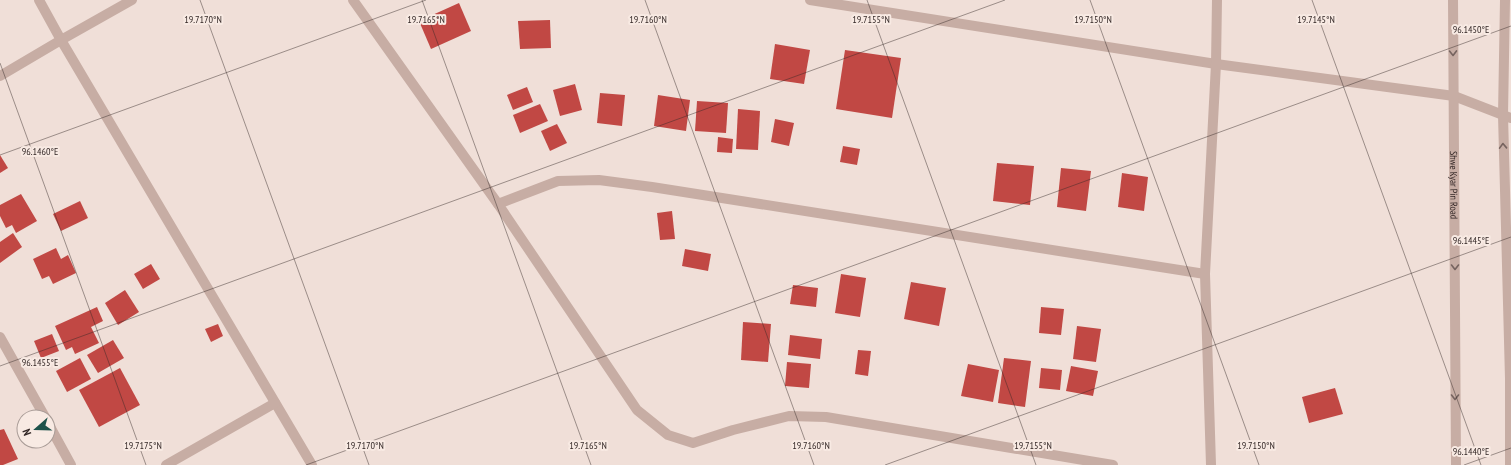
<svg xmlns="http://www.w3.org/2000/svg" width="1511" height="465" viewBox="0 0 1511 465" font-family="'PT Sans Narrow',sans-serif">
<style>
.building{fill:#c14844}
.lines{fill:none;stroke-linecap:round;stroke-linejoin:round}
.minor{stroke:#c7ada4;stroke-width:10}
.oneway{stroke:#76635f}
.ticks{fill:none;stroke:#332726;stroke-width:1;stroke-opacity:0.45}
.labels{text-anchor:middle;stroke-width:4;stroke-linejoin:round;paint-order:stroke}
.street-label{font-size:10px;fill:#332726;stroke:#f8eae3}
.ticks-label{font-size:10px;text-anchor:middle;fill:#332726;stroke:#f8eae3;stroke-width:4;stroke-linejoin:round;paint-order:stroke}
</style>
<rect width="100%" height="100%" fill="#f0dfd8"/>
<g class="building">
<path d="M459,3L471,31L431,49L419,21Z"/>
<path d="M550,20L551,48L520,49L518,21Z"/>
<path d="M775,44L810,50L804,84L770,79Z"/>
<path d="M845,50L901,58L892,118L836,109Z"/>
<path d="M575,84L582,110L560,116L553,90Z"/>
<path d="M527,87L533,102L513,110L507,95Z"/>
<path d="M600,93L625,95L622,126L597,123Z"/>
<path d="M658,95L690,100L686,131L654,126Z"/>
<path d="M697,101L728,103L726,133L695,131Z"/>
<path d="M540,104L548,121L520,133L513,115Z"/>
<path d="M738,109L760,111L758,150L736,149Z"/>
<path d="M775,119L794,123L789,146L771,142Z"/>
<path d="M557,124L567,143L550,151L541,131Z"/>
<path d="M718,137L733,139L732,153L717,152Z"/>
<path d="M843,146L860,149L857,165L840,162Z"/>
<path d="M0,155L8,168L0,173Z"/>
<path d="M997,163L1034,166L1030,205L993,201Z"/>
<path d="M1061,168L1091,171L1086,211L1057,207Z"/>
<path d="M1122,173L1148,177L1144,211L1118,207Z"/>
<path d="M21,194L37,221L16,233L12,225L6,228L0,216V205Z"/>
<path d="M80,201L88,218L61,231L53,214Z"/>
<path d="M672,211L675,239L660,240L657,213Z"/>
<path d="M13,233L22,247L0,263V242Z"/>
<path d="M56,248L61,259L68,255L76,273L53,284L49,276L42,279L33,259Z"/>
<path d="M685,249L711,254L708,271L682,266Z"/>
<path d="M151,264L160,279L143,289L134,274Z"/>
<path d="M841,274L866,278L860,317L835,313Z"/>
<path d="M911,282L946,288L939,326L904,319Z"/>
<path d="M793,285L818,288L816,307L790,304Z"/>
<path d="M125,290L139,312L118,325L105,303Z"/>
<path d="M97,307L103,321L91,327L99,343L75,354L72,347L66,350L55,326Z"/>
<path d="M1041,307L1064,309L1061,335L1039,333Z"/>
<path d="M743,322L771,324L768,362L741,360Z"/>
<path d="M218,324L223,336L211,342L205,329Z"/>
<path d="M1077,326L1101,329L1096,362L1073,359Z"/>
<path d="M52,334L59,351L41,358L34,341Z"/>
<path d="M790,335L822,339L820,359L788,355Z"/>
<path d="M113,340L124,358L98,373L87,355Z"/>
<path d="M858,350L871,351L868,376L855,374Z"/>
<path d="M80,358L91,379L67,392L56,371Z"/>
<path d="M1004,358L1031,361L1025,407L998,403Z"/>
<path d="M787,362L811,364L809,388L785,386Z"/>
<path d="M968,364L999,370L993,402L961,396Z"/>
<path d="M1071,366L1098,371L1093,396L1066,391Z"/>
<path d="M120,368L140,405L99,427L79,390Z"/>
<path d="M1041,368L1062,370L1060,390L1039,388Z"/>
<path d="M1335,388L1343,414L1309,423L1302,397Z"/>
<path d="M4,429L18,459L3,465H0V430Z"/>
</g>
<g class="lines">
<g class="minor">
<path d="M39,0L61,40L312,465"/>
<path d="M353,0L498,204L637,410L668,435L693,443L733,430L789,416L826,417L1113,465"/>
<path d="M810,0L1216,64L1454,96L1511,118"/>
<path id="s1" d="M1453,0L1456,465"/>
<path d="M1505,0L1503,115L1510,378V465"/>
<path d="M0,76L61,40L132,0"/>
<path d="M498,204L558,181L599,180L652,187L1205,274"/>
<path d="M0,337L45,417"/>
<path d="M48,423L71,465"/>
<path d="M166,465L275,403"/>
<path d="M1211,465L1205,274L1216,64L1217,0"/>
</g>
</g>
<defs><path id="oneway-chevron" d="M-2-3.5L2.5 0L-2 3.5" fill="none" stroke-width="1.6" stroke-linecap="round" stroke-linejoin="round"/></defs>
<g class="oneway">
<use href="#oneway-chevron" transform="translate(1453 53) rotate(89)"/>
<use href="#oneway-chevron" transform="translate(1503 146) rotate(-92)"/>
<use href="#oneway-chevron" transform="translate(1455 267) rotate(90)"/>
<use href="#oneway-chevron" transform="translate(1455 397) rotate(90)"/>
</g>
<path class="ticks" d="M200,0L369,465M422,0L591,465M645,0L814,465M867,0L1036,465M1090,0L1259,465M1312,0L1481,465M0,63L146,465M0,155L426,0M0,366L1005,0M306,465L1511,26M885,465L1511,237M1464,465L1511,448"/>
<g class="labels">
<g class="street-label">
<text dy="4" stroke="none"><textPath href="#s1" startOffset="185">Shwe Kyar Pin Road</textPath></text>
</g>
</g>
<g class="ticks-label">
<text x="203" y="23">19.7170°N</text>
<text x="426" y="23">19.7165°N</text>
<text x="648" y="23">19.7160°N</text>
<text x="871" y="23">19.7155°N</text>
<text x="1093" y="23">19.7150°N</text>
<text x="1316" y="23">19.7145°N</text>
<text x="1471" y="33">96.1450°E</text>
<text x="40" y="155">96.1460°E</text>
<text x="1471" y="244">96.1445°E</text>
<text x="40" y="366">96.1455°E</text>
<text x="143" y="449">19.7175°N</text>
<text x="365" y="449">19.7170°N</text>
<text x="588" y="449">19.7165°N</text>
<text x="811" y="449">19.7160°N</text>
<text x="1033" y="449">19.7155°N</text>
<text x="1256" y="449">19.7150°N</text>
<text x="1471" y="455">96.1440°E</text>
</g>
<g transform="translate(36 429) rotate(250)"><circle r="19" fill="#f8eae3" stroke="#a99c97"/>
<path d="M0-3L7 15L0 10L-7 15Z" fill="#1d524a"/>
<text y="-6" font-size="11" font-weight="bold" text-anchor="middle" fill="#332726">N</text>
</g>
</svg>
